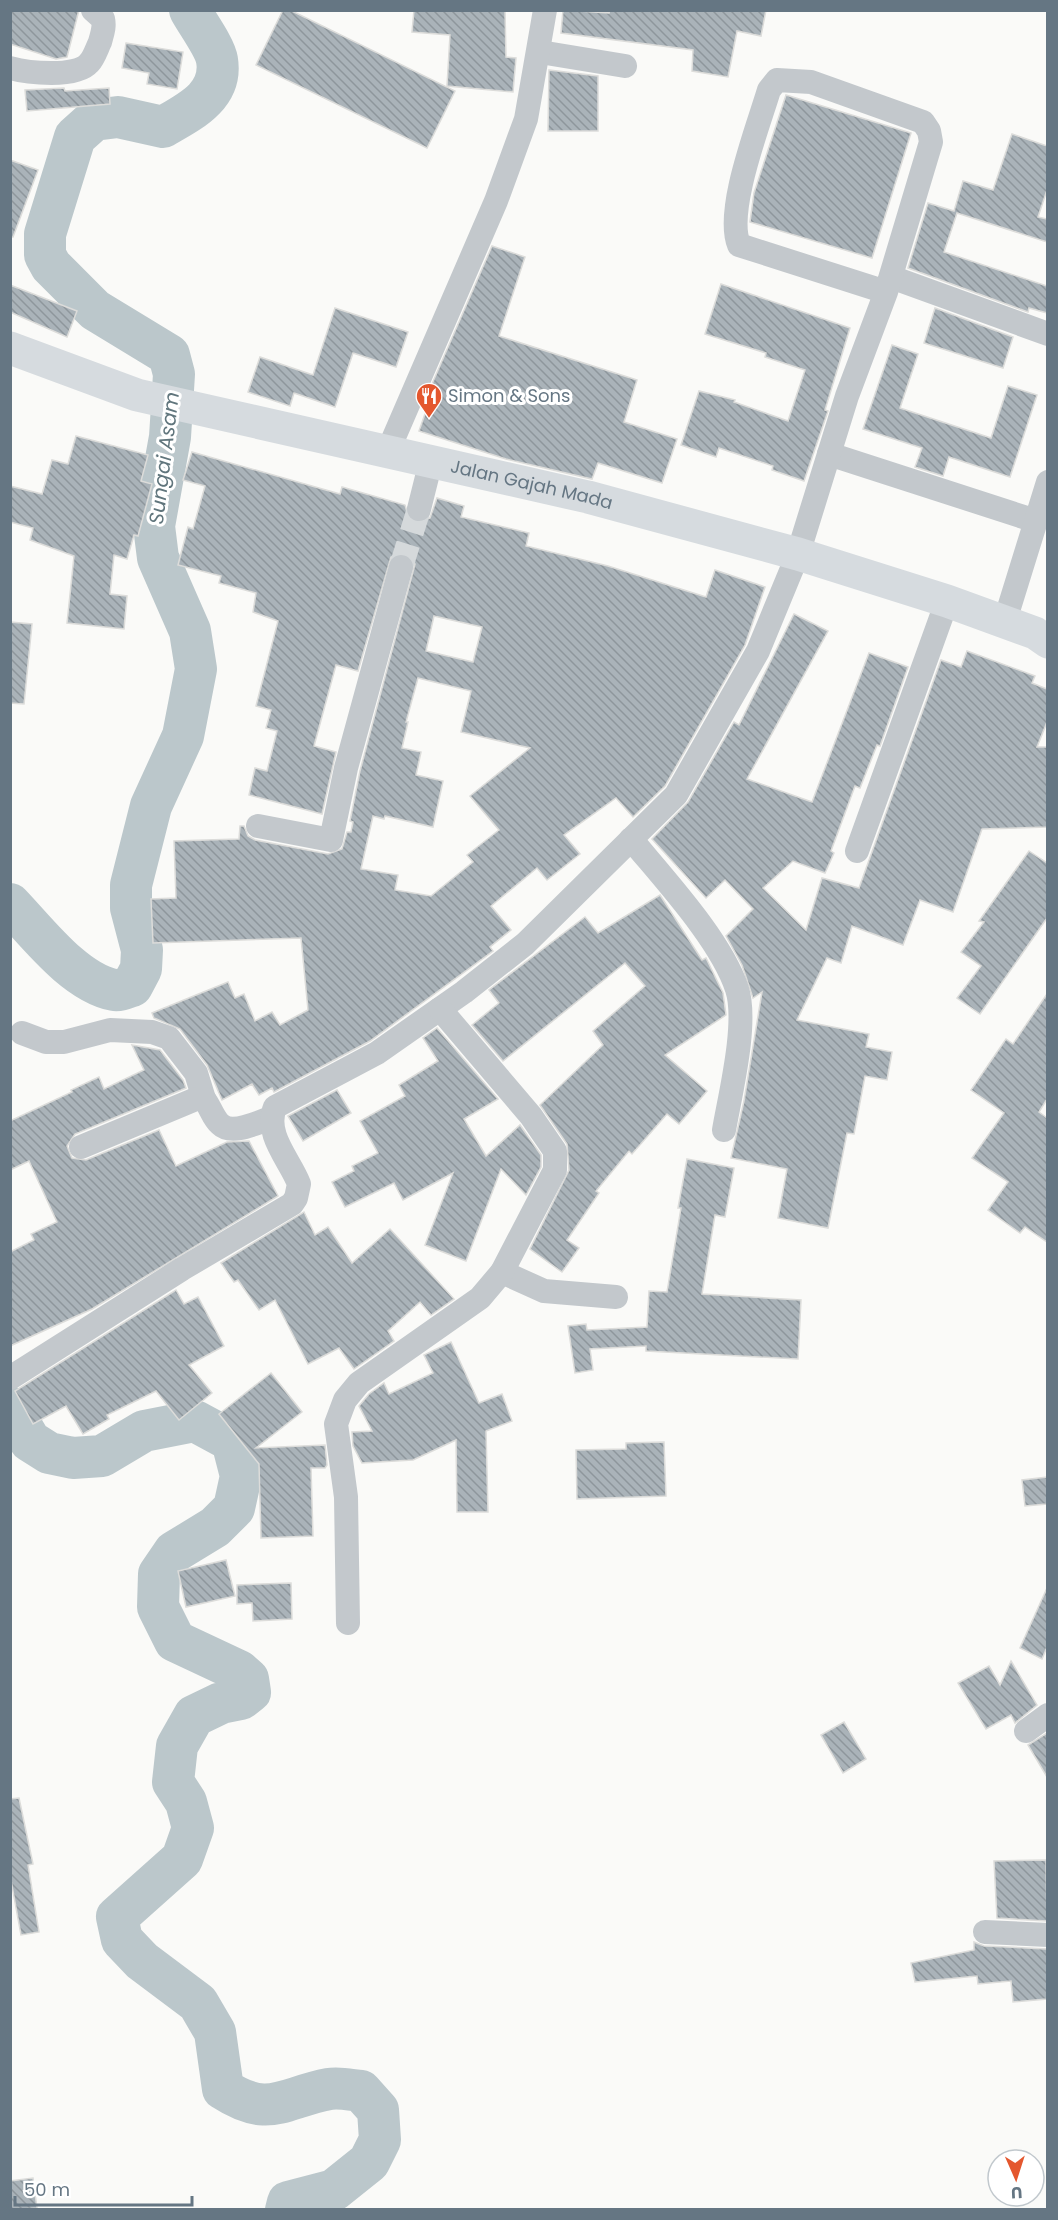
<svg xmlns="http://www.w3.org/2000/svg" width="1058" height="2220" viewBox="0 0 1058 2220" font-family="Poppins,sans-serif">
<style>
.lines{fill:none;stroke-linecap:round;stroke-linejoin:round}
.river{stroke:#bbc7cb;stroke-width:42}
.building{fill:url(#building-back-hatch);stroke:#dcdcda;stroke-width:1.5;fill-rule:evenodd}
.minor-tunnel{stroke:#d5d9db;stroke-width:24;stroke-dasharray:24 12;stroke-linecap:butt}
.minor{stroke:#c3c8cc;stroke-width:24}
.secondary{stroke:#d6dbdf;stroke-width:33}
.labels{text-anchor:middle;stroke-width:6;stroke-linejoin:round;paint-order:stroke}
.poi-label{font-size:18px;fill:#657683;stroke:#fff;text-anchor:start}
.street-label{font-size:18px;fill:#657683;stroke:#fff}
.water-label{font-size:20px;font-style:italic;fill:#60757c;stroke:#fff}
</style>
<defs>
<pattern id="building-back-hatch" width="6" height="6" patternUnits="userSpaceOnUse" patternTransform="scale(1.5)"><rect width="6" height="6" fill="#aab3b9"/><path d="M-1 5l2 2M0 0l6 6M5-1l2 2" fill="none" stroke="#8e969c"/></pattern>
</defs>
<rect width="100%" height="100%" fill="#fafaf8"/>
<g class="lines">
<g class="river">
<path d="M10,904C37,932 74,982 114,990C119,991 126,988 132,986L141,969L142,950L131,908V885L151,806L183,736L196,669L190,631L158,558L154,526L170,437L174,374L169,355L95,310L51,266L45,255V234L75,137L94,120L118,117L163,127C189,112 223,96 217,60C215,47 197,23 190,10"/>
<path d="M10,1407L30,1441L49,1453L73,1458L102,1456L144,1431L195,1421L232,1441L241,1476L234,1508L215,1527L174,1552L159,1574L158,1607L175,1641L239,1671L248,1679L250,1692L241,1699L221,1703L194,1716L177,1746L173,1782L186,1802L193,1828L182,1859L117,1917L122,1940L142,1961L198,2003L215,2032L223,2089C269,2119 282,2098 329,2089C339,2087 351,2090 361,2091L378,2110L380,2140L369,2162L334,2190L288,2202L286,2210"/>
</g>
</g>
<g class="building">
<path d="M10,10H79L67,57L56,59L10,44Z"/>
<path d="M283,10H290L455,91L427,148L256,65Z"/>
<path d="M414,10H505L506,57L516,58L513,92L447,86L450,35L412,32Z"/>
<path d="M563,10L609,13L610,10H766L761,36L737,31L728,77L692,71L693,50L561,33Z"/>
<path d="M126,43L183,52L177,89L147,84L149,73L122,68Z"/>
<path d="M549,70L598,76V131H548Z"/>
<path d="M64,88L65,91L109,88L110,104L27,111L25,90Z"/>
<path d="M786,95L911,133L872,258L750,222L754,193Z"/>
<path d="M1012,134L1047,146V190L1038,217L1047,219V242L957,213L944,252L1047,286V313L1029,308L1028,312L908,268L928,203L954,211L963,181L993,190Z"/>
<path d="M10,160L38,170L13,237H10Z"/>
<path d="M492,246L525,257L499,336L637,380L624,422L677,439L662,483L598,463L592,479L506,459L419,431L435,385L432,384Z"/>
<path d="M721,284L850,328L825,410L828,411L804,481L772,470L773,466L719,448L716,457L681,445L699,391L735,400L734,402L788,421L805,370L765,357L766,353L705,334Z"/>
<path d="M10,285L77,311L67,337L10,312Z"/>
<path d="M335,308L408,332L396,367L353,353L335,407L294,393L290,406L248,392L260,357L313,375Z"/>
<path d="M935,308L1013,337L1003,368L924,343Z"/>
<path d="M892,345L918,354L900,408L991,438L1008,386L1037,395L1010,477L949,457L943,476L915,467L922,448L863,429Z"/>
<path d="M76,436L148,455L141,481L152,484L138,536L134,535L127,559L114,555L110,594L127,596L124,629L67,623L74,556L30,540L33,528L10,522V486L42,494L52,460L68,464Z"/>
<path d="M192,452L340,494L342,487L405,505L409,519L416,523L430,518L437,498L464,506L461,517L529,533L526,546L608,566L706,597L715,570L765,587L745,645L665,786L633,817L616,798L564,835L580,854L547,880L537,868L491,906L511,930L490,947L493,951L370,1041L274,1092L272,1088L259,1095L252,1084L222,1100L207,1065L180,1029L154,1018L152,1013L228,982L235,998L244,994L255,1021L272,1012L280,1025L308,1010L301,938L153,943L151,899L176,898L174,841L239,839L240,826H244L248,836L255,840L328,854L342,849L347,832H351L353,822L350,821L360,771L415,564L411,557L404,553L391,557L358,671L336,665L314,746L336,752L322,814L249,795L255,768L267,771L277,731L266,728L271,710L256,706L278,621L253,612L256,593L219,583L221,576L178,565L188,527L193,529L205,486L183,480ZM434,616L482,627L473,662L426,651ZM418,678L471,691L461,732L530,748L470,796L499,830L467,855L473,862L431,896L395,890L398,875L361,869L373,816L384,819L385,816L433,827L443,781L416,775L421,752L402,748L408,722H406Z"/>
<path d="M794,614L828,631L747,779L812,802L869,653L908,667L880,746L877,745L860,788L855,786L831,851L834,853L825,873L793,861L763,888L806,930L822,878L859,888L941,660L961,667L967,651L1035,676L1032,683L1047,689V722L1037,747H1047V827L982,829L953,912L920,900L903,945L852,926L841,963L827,958L797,1020L869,1034L866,1047L892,1052L887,1080L865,1076L854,1134L847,1133L828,1228L778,1218L787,1169L731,1158L744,1101L762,992L753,998L742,965L726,936L753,909L725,880L706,898L652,839L688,802L734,722L739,725Z"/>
<path d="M10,622L32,624L24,704L10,703Z"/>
<path d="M1029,851L1047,863V918L980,1014L957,998L981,966L961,952L984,922L979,921Z"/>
<path d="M660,895L702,960L706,958L723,993L726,1015L665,1055L707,1091L679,1124L667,1114L632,1154L629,1151L596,1191L599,1193L567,1240L579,1248L562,1272L530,1249L569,1170L567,1144L540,1105L603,1045L593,1031L645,986L625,963L503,1061L472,1025L499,1003L489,990L585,917L598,933Z"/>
<path d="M1047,994V1099L1039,1112L1047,1118V1242L1025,1227L1020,1233L988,1210L1008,1182L972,1158L1004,1113L971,1090L1006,1039L1013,1044Z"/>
<path d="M437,1028L498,1099L464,1119L486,1156L520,1125L541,1155V1167L526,1195L501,1169L466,1261L425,1245L453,1173L403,1200L394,1183L345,1207L332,1182L354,1171L352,1166L378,1153L360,1121L405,1096L399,1085L438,1061L423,1038Z"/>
<path d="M132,1045L160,1050L183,1080L186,1088L75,1134L67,1146L72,1158L86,1160L159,1130L176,1166L227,1142L249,1141L278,1196L92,1309L10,1346V1252L34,1240L31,1234L57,1222L29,1161L10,1170V1121L72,1092L71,1090L99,1077L104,1089L144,1070Z"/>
<path d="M337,1090L351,1113L303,1141L288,1116Z"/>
<path d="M687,1159L734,1168L725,1217L715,1215L702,1294L801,1300L798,1359L646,1351V1346L590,1349L593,1370L575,1373L568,1326L586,1324L587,1330L647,1327L649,1291L667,1292L681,1208H678Z"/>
<path d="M304,1212L315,1235L328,1227L352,1263L390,1229L454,1299L431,1315L420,1302L388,1331L394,1341L354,1369L339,1348L308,1364L275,1300L259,1310L238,1280L234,1282L221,1263Z"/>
<path d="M176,1290L184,1304L198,1297L224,1346L189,1365L212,1393L179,1420L156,1391L107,1415L109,1419L83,1434L66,1406L33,1424L15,1391Z"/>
<path d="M451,1342L479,1403L502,1394L512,1421L486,1431L488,1512H457L456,1440L413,1460L362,1463L353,1446L352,1432L372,1431L359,1406L369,1394L384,1383L389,1394L433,1373L424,1355Z"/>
<path d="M271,1373L302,1412L256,1448L325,1445L327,1465L325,1468H311L313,1536L261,1538L259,1464L219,1414Z"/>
<path d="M664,1442L666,1496L577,1499L576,1450L626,1449V1443Z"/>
<path d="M1047,1477V1504L1025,1506L1022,1480Z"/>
<path d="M226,1560L235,1596L186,1607L178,1571Z"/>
<path d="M291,1583L292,1619L253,1621L252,1603L237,1604V1585Z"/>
<path d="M1047,1588V1647L1042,1659L1020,1648Z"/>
<path d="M1011,1661L1037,1705L1015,1723L1011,1715L986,1729L958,1683L989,1666L1000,1685Z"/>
<path d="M844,1722L866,1759L843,1773L821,1735Z"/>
<path d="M1047,1733V1777L1028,1745Z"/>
<path d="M19,1798L33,1864L28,1865L39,1932L21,1935L10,1875V1799Z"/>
<path d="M1046,1860L1047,1921L997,1918L994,1861Z"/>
<path d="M974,1942L984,1946L1047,1949V1999L1013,2002L1011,1981L978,1984L977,1976L915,1982L911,1963L974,1950Z"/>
<path d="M33,2178L37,2208L10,2210V2181Z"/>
</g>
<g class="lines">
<path class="minor-tunnel" d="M401,567L419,509"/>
<g class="minor">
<path d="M540,52L625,66"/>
<path d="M10,68C28,73 76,78 89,63C94,58 97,48 100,42C102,34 105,27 103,19L93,10"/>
<path d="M891,277L1048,334"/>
<path d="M388,451L496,201L526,119L545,10"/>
<path d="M829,454L1036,521"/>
<path d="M419,509L431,461"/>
<path d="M1004,624L1048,482"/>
<path d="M258,826L331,840L346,768L401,567"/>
<path d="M631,839C664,879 721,940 737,989C748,1023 730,1095 724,1130"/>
<path d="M857,851L947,601"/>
<path d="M22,1033L46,1042H64L110,1030L152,1032L169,1038L196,1073L204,1099"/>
<path d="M81,1147L196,1099H204C210,1106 213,1118 220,1124C232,1136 258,1122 271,1118"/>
<path d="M502,1272L544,1291L616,1297"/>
<path d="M10,1378L182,1269L292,1204L296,1198L299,1184C290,1160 264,1135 275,1107L377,1053L464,992L525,944L676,795L758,651L798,554L847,396L886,292L931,142L929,131L923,122L811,82L777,80L769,90C758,127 725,211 739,245L886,292"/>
<path d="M348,1623L346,1497L336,1424L345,1400L359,1383L480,1298L502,1272L555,1170V1151L531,1116L440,1009"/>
<path d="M1026,1731L1048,1715"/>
<path d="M985,1932L1048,1935"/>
</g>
<path class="secondary" id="s1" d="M10,348L137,395L588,497L798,554L947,601L1035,633L1048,642"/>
</g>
<defs>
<g id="restaurant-pin" transform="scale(1.35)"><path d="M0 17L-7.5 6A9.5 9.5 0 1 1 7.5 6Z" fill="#e4572e" stroke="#fff"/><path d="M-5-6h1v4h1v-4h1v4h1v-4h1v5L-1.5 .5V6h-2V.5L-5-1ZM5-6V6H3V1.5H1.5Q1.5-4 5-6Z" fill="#fff"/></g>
</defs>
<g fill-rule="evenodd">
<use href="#restaurant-pin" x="429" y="396"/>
</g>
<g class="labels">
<g class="poi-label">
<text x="448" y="402">Simon &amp; Sons</text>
</g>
<g class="street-label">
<text dy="6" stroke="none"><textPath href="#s1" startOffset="540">Jalan Gajah Mada</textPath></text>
</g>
<g class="water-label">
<text transform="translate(164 458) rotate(-83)" y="7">Sungai Asam</text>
</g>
</g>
<rect width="1058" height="2220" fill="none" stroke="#657683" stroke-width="24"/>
<g transform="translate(1016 2178) rotate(177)"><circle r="28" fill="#ffffff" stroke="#c1c8cd" stroke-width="1.5"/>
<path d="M0-4.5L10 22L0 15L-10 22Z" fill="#e4572e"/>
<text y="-9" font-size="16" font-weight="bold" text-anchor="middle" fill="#657683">U</text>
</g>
<path d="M15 2196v9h177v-9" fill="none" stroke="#657683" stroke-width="3"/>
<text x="24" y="2196" font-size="18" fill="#657683" stroke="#ffffff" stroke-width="4.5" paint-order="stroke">50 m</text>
</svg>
